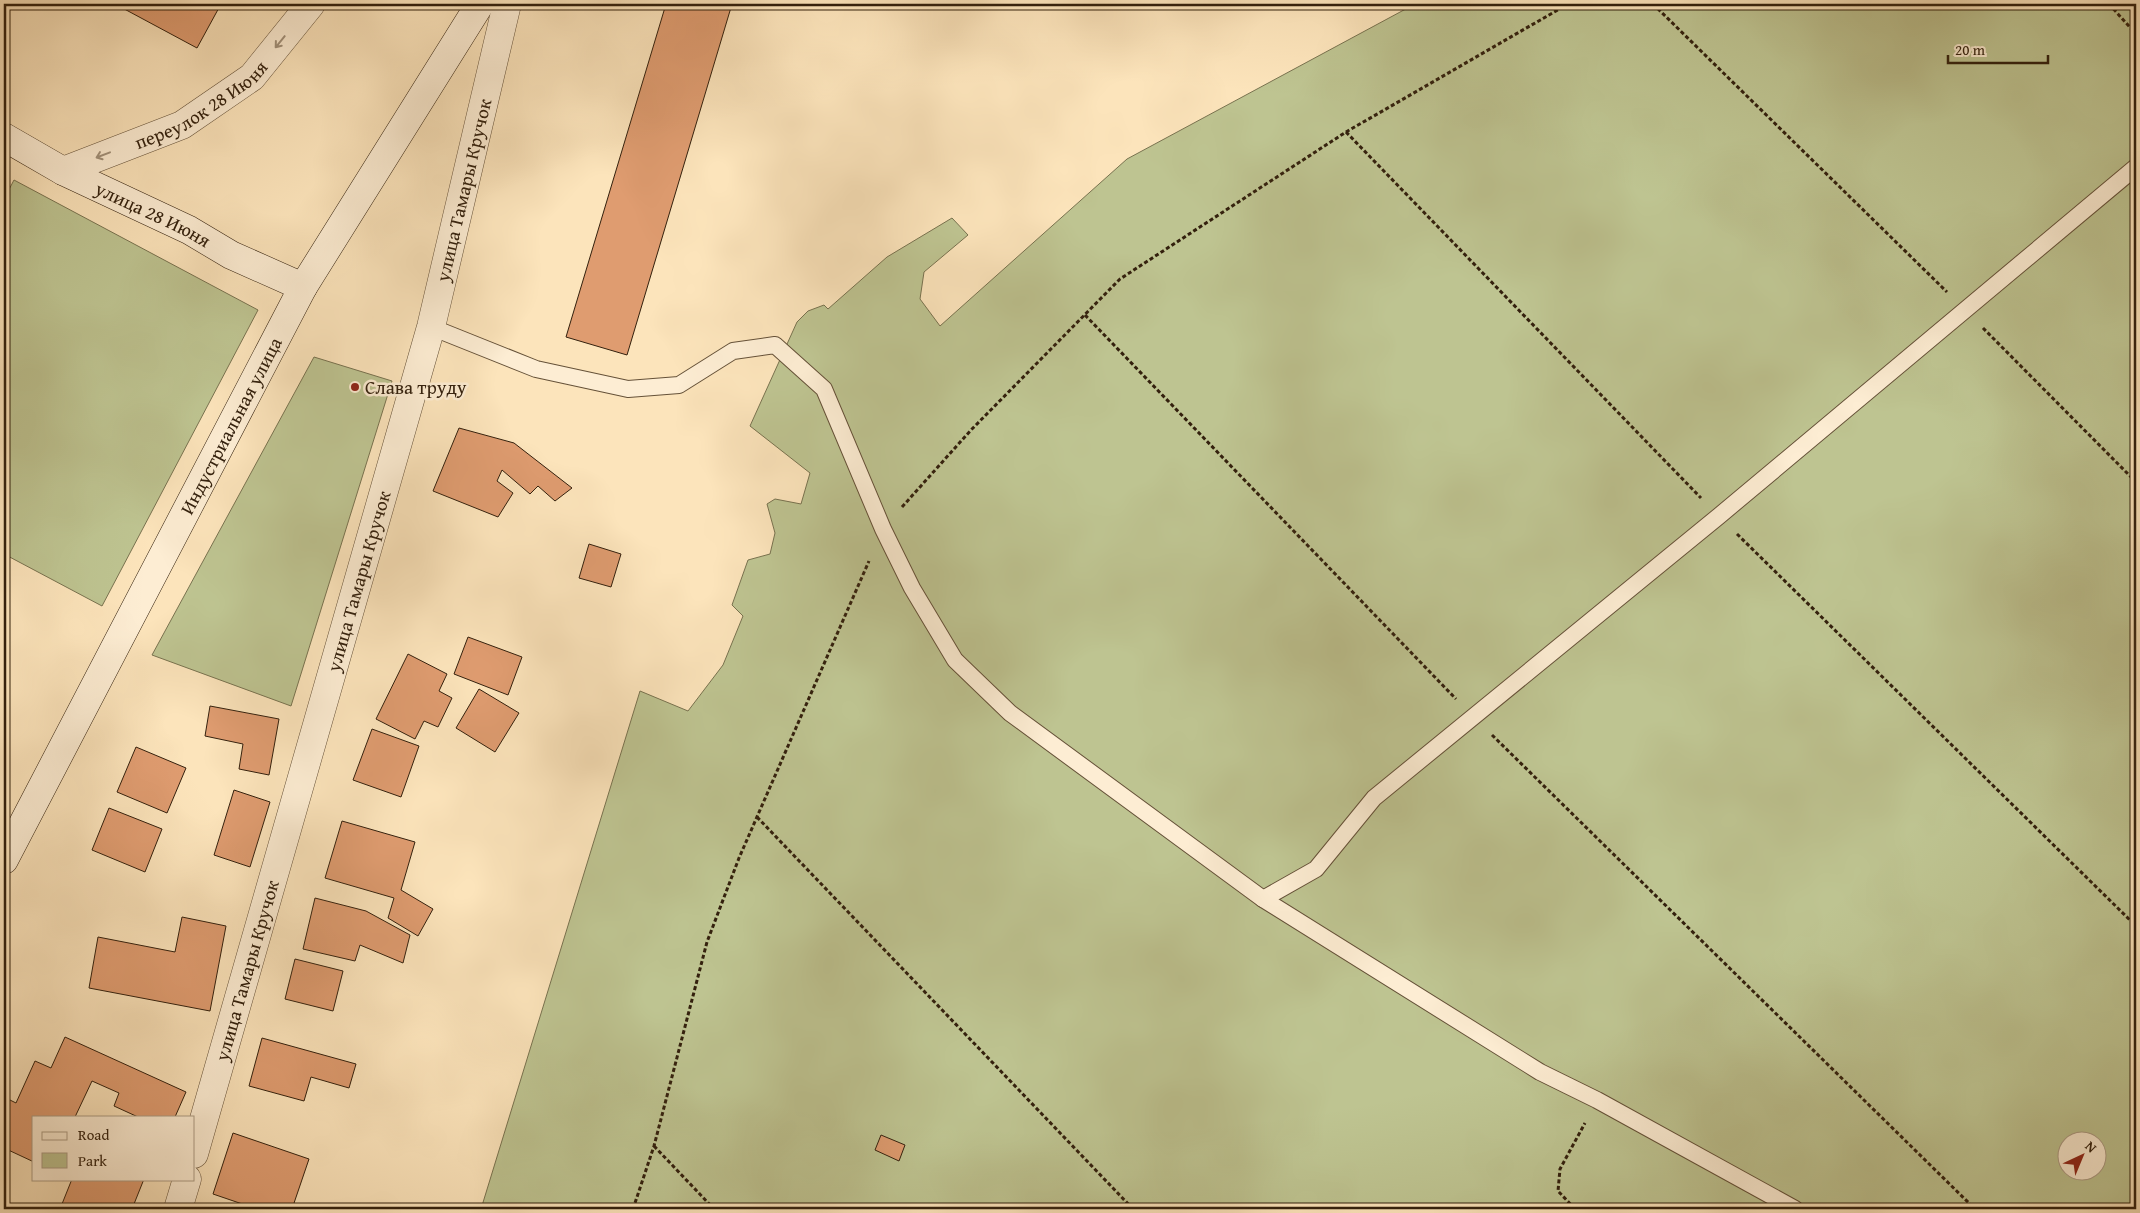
<svg xmlns="http://www.w3.org/2000/svg" width="2140" height="1213" viewBox="0 0 2140 1213" font-family="'Gentium Book Plus',serif">
<style>
.green{fill:#bec491;stroke:#78724f;fill-rule:evenodd}
.building{fill:#df9c70;stroke:#33200d}
.lines{fill:none;stroke-linecap:round;stroke-linejoin:round}
.lane-casing{stroke:#655138;stroke-width:18}
.street-casing{stroke:#655138;stroke-width:29}
.secondary-casing{stroke:#33200d;stroke-width:29}
.path{stroke:#33200d;stroke-width:3;stroke-dasharray:4 2.5;stroke-linecap:butt}
.lane{stroke:#fdedd3;stroke-width:16}
.street{stroke:#fdedd3;stroke-width:28}
.secondary{stroke:#fdedd3;stroke-width:28}
.oneway{stroke:#a2917a}
.poi-dot{fill:#8f2418;stroke:#fdedd3;stroke-width:2}
.labels{text-anchor:middle;stroke-width:5;stroke-linejoin:round;paint-order:stroke}
.street-label{font-size:19px;fill:#33200d;stroke:#fdedd3}
.poi-label{font-size:19px;fill:#33200d;stroke:#fdedd3;text-anchor:start}
</style>
<rect width="100%" height="100%" fill="#fce4bb"/>
<filter id="stains"><feTurbulence type="fractalNoise" baseFrequency=".004" numOctaves="4"/><feColorMatrix values="0 0 0 0 .2 0 0 0 0 .09 0 0 0 0 .02 0 0 0 .5 -.17"/></filter>
<radialGradient id="worn" r=".72"><stop offset=".6" stop-color="#630" stop-opacity="0"/><stop offset="1" stop-color="#630" stop-opacity=".3"/></radialGradient>
<g class="green">
<path d="M1415,4H2136V1209H481L640,691L688,711L723,665L743,616L732,605L748,560L770,554L775,533L767,504L775,499L801,504L810,473L750,426L797,322L808,311L824,305L828,309L887,257L952,218L968,235L924,272L920,299L940,326L1127,159ZM2068,1140H2098V1170H2068Z"/>
<path d="M14,180L258,310L102,606L4,554V199Z"/>
<path d="M314,357L392,381L291,706L152,655Z"/>
</g>
<g class="building">
<path d="M115,4H221L197,48Z"/>
<path d="M666,4H732L627,355L566,337Z"/>
<path d="M459,428L514,443L572,488L555,501L538,486L530,494L502,470L497,481L513,493L498,517L433,491Z"/>
<path d="M589,544L621,554L611,587L579,578Z"/>
<path d="M468,637L522,657L508,695L454,674Z"/>
<path d="M408,654L447,674L439,691L452,698L438,727L424,721L415,739L376,719Z"/>
<path d="M479,689L519,713L495,752L456,728Z"/>
<path d="M210,706L279,719L269,775L239,769L243,744L205,736Z"/>
<path d="M372,729L419,746L401,797L353,780Z"/>
<path d="M136,747L186,768L167,813L117,792Z"/>
<path d="M234,790L270,802L250,867L214,855Z"/>
<path d="M109,808L162,829L145,872L92,850Z"/>
<path d="M342,821L415,842L401,890L433,909L418,936L388,918L394,898L325,878Z"/>
<path d="M315,898L366,911L410,935L403,963L360,945L355,961L303,949Z"/>
<path d="M182,917L226,926L210,1011L89,988L98,937L175,952Z"/>
<path d="M295,959L343,971L333,1011L285,999Z"/>
<path d="M65,1037L186,1092L175,1117H138L114,1106L119,1093L92,1081L75,1117H34V1162L4,1148V1097L16,1103L35,1061L51,1068Z"/>
<path d="M262,1038L356,1064L349,1088L311,1077L304,1101L249,1086Z"/>
<path d="M233,1133L309,1159L292,1209H257L213,1194Z"/>
<path d="M881,1135L905,1145L899,1161L875,1150Z"/>
<path d="M72,1179H144L132,1209H60Z"/>
</g>
<g class="lines">
<g class="lane-casing">
<g id="lane">
<path d="M431,327L536,369L628,389L679,385L733,351L775,345L824,389L883,529L912,588L955,660L1010,713L1263,899L1540,1072L1597,1100L1795,1209"/>
<path d="M1263,899L1316,869L1374,798L1719,516L2136,167"/>
</g>
</g>
<g class="street-casing">
<g id="street">
<path id="s1" d="M63,171L182,125L252,77L311,4"/>
<path id="s2" d="M194,1154L431,327L507,4"/>
<path d="M178,1209L187,1179"/>
</g>
</g>
<g class="secondary-casing">
<g id="secondary">
<path id="s3" d="M4,137L63,171L189,230L231,255L303,287"/>
<path id="s4" d="M4,860L303,287L480,4"/>
</g>
</g>
<g class="path">
<path d="M1653,4L1947,292"/>
<path d="M2109,4L2136,34"/>
<path d="M1346,132L1701,498"/>
<path d="M1085,315L1456,699"/>
<path d="M1983,328L2136,482"/>
<path d="M902,507L971,430L1120,279L1346,132L1568,4"/>
<path d="M1737,534L2136,926"/>
<path d="M1492,735L1975,1209"/>
<path d="M757,817L1133,1209"/>
<path d="M654,1146L714,1209"/>
<path d="M633,1209L654,1146L707,942L739,858L869,561"/>
<path d="M1575,1209L1558,1191L1560,1169L1585,1123"/>
</g>
<use href="#lane" class="lane"/>
<use href="#street" class="street"/>
<use href="#secondary" class="secondary"/>
</g>
<defs><path id="oneway-shaft" d="M-6 0H5M1.5-3L5.5 0L1.5 3" fill="none" stroke-width="1.6" stroke-linecap="round" stroke-linejoin="round" transform="scale(1.25)"/></defs>
<g class="oneway">
<use href="#oneway-shaft" transform="translate(280 42) rotate(129)"/>
<use href="#oneway-shaft" transform="translate(103 155) rotate(159)"/>
</g>
<circle class="poi-dot" cx="355" cy="387" r="5"/>
<g class="labels">
<g class="street-label">
<text dy="7" stroke="none"><textPath href="#s1" startOffset="154">переулок 28 Июня</textPath></text>
<text dy="7" stroke="none"><textPath href="#s2" startOffset="1001">улица Тамары Кручок</textPath></text>
<text dy="7" stroke="none"><textPath href="#s3" startOffset="168">улица 28 Июня</textPath></text>
<text dy="7" stroke="none"><textPath href="#s4" startOffset="490">Индустриальная улица</textPath></text>
<text dy="7" stroke="none"><textPath href="#s2" startOffset="596">улица Тамары Кручок</textPath></text>
<text dy="7" stroke="none"><textPath href="#s2" startOffset="191">улица Тамары Кручок</textPath></text>
</g>
<g class="poi-label">
<text x="365" y="394">Слава труду</text>
</g>
</g>
<rect width="2140" height="1213" fill="none" stroke="#fce4bb" stroke-width="20"/>
<rect x="5" y="5" width="2130" height="1203" fill="none" stroke="#33200d" stroke-width="2.5"/>
<rect x="10" y="10" width="2120" height="1193" fill="none" stroke="#33200d"/>
<rect x="32" y="1116" width="162" height="65" fill="#fdedd3" stroke="#ac9b84"/>
<rect x="42" y="1132" width="25" height="8" fill="#fdedd3" stroke="#ac9b84"/>
<text x="78" y="1140" font-size="15" fill="#33200d">Road</text>
<rect x="42" y="1153" width="25" height="15" fill="#bec491" stroke="#ac9b84"/>
<text x="78" y="1166" font-size="15" fill="#33200d">Park</text>
<g transform="translate(2082 1156) rotate(44)"><circle r="24" fill="#fdedd3" stroke="#ac9b84"/>
<path d="M0-4L9 19L0 12L-9 19Z" fill="#8f2418"/>
<text y="-8" font-size="14" font-weight="bold" text-anchor="middle" fill="#33200d">N</text>
</g>
<path d="M1948 55v8h100v-8" fill="none" stroke="#33200d" stroke-width="2.5"/>
<text x="1955" y="55" font-size="15" fill="#33200d" stroke="#fdedd3" stroke-width="4" paint-order="stroke">20 m</text>
<rect width="100%" height="100%" filter="url(#stains)"/>
<rect width="100%" height="100%" fill="url(#worn)"/>
</svg>
